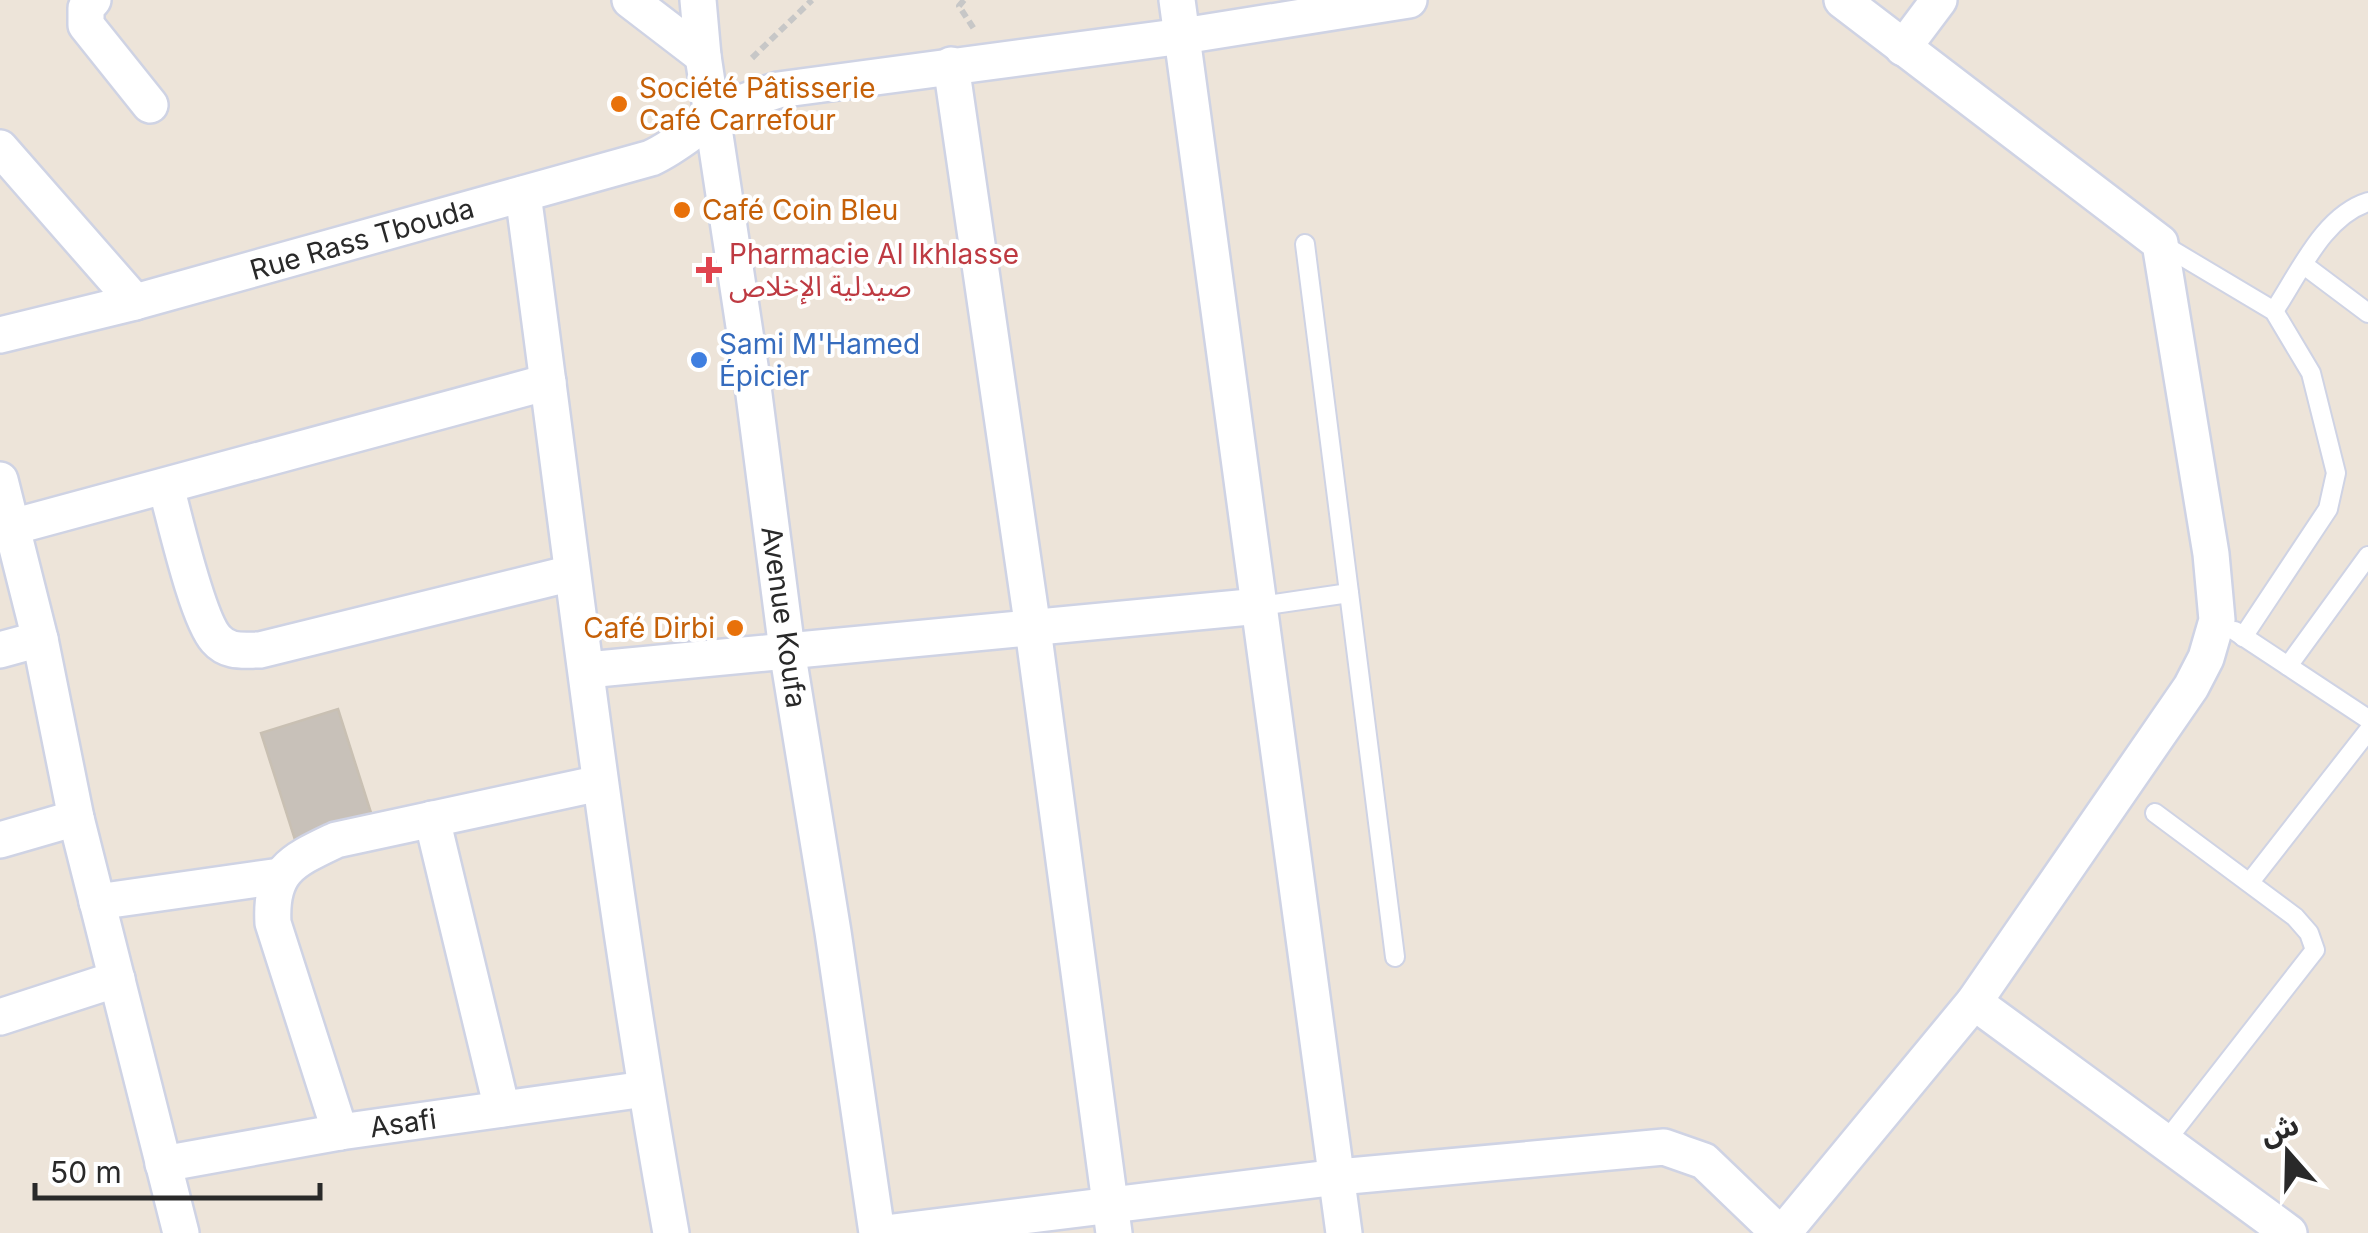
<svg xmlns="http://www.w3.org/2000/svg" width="2368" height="1233" viewBox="0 0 2368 1233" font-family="Inter,'Noto Sans Arabic',sans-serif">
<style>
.building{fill:#c8c1b9;stroke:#c9c0b3;stroke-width:2.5}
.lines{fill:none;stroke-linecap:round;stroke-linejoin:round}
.service-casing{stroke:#cfd3e4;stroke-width:22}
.minor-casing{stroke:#cfd3e4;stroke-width:40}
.path{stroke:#c7c7c7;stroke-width:6;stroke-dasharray:8 5;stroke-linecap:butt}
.service{stroke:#fff;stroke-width:18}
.minor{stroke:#fff;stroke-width:35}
.food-dot{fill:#e8710a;stroke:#fff;stroke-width:4}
.health-dot{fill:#e0444e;stroke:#fff;stroke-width:4}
.shop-dot{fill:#3f7fe0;stroke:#fff;stroke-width:4}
.labels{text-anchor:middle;stroke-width:8;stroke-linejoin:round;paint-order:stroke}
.food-label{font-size:28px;fill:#c56008;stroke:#fff;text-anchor:start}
.street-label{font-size:28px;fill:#292929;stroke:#fff}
.health-label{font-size:28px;fill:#be3a42;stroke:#fff;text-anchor:start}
.shop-label{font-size:28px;fill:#366cbe;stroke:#fff;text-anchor:start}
</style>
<rect width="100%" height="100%" fill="#ede4d9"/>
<path class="building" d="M338,709L373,819L296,843L261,733Z"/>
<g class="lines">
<g class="service-casing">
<g id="service">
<path d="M2160,243L2274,311L2311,373L2336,473L2328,509L2243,637"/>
<path d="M1305,244L1395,957"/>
<path d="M2304,265L2368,313"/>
<path d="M2274,311C2299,274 2323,216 2368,202"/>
<path d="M1260,606L1349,593"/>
<path d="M2235,631L2368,719"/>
<path d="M2288,666L2368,556"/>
<path d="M2155,813L2295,917L2309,933L2315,950L2166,1141"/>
<path d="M2250,882L2368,731"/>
</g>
</g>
<g class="minor-casing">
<g id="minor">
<path d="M93,0L86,8V25L150,105"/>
<path d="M630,0L703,56"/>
<path d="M698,0L703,56L752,379L787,650L833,932L877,1233"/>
<path d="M1177,0L1344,1233"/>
<path d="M1903,48L1939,0"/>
<path d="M951,65L1033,629L1114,1233"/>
<path d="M0,148L135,302"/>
<path d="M523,194C570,541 609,889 671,1233"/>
<path d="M0,335L135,302L651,158C675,147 691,132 712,118C732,105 756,97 778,90L1183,36L1409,0"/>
<path d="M0,480L40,639L76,818L181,1233"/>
<path d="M166,487C175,519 197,618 216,639C228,653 243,650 260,650L572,573"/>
<path d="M12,527L548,382"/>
<path d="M0,650L40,639"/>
<path d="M587,670L1260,606"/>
<path d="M432,819L502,1109"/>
<path d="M0,840L76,818"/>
<path d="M97,902L280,876"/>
<path d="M1974,1002L2289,1233"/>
<path d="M0,1017L117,979"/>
<path d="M340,1132L273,923C270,870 292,861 336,840L600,783"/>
<path d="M163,1164L340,1132L645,1089"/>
<path d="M885,1233L1338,1177L1664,1147L1704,1161L1779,1233"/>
<path d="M1783,1233L1974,1002L2191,687L2206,658L2217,620L2211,554L2160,243L1842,0"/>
</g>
</g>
<g class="path">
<path d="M964,0L959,6L974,29"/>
<path d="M752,58L812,0"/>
</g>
<use href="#service" class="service"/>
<use href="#minor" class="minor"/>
</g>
<g class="food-dot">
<circle cx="619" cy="104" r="10"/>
<circle cx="682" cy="210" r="10"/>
<circle cx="735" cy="628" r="10"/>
</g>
<path class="health-dot" d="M704 255h10v10h10v10h-10v10h-10v-10h-10v-10h10z"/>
<circle class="shop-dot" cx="699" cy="360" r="10"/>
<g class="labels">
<g class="food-label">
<text x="639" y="98">Société Pâtisserie<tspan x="639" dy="32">Café Carrefour</tspan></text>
<text x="702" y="220">Café Coin Bleu</text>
<text x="715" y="638" text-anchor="end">Café Dirbi</text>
</g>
<g class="street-label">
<text transform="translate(362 239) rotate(-16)" y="10">Rue Rass Tbouda</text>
<text transform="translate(784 617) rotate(82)" y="10">Avenue Koufa</text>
<text transform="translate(403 1123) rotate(-8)" y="10">Asafi</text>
</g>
<g class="health-label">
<text x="729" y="264">Pharmacie Al Ikhlasse<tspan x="729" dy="32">صيدلية الإخلاص</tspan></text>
</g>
<g class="shop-label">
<text x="719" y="354">Sami M'Hamed<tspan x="719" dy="32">Épicier</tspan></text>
</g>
</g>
<g transform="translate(2288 1153) rotate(340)" stroke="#ffffff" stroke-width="8" paint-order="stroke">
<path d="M0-8L18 38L0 25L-18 38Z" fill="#292929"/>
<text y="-15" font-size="28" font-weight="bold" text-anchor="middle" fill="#292929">ش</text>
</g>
<path d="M35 1183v15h285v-15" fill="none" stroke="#292929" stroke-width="5"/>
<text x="50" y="1183" font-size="30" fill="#292929" stroke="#ffffff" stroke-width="8" paint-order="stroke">50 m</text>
</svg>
